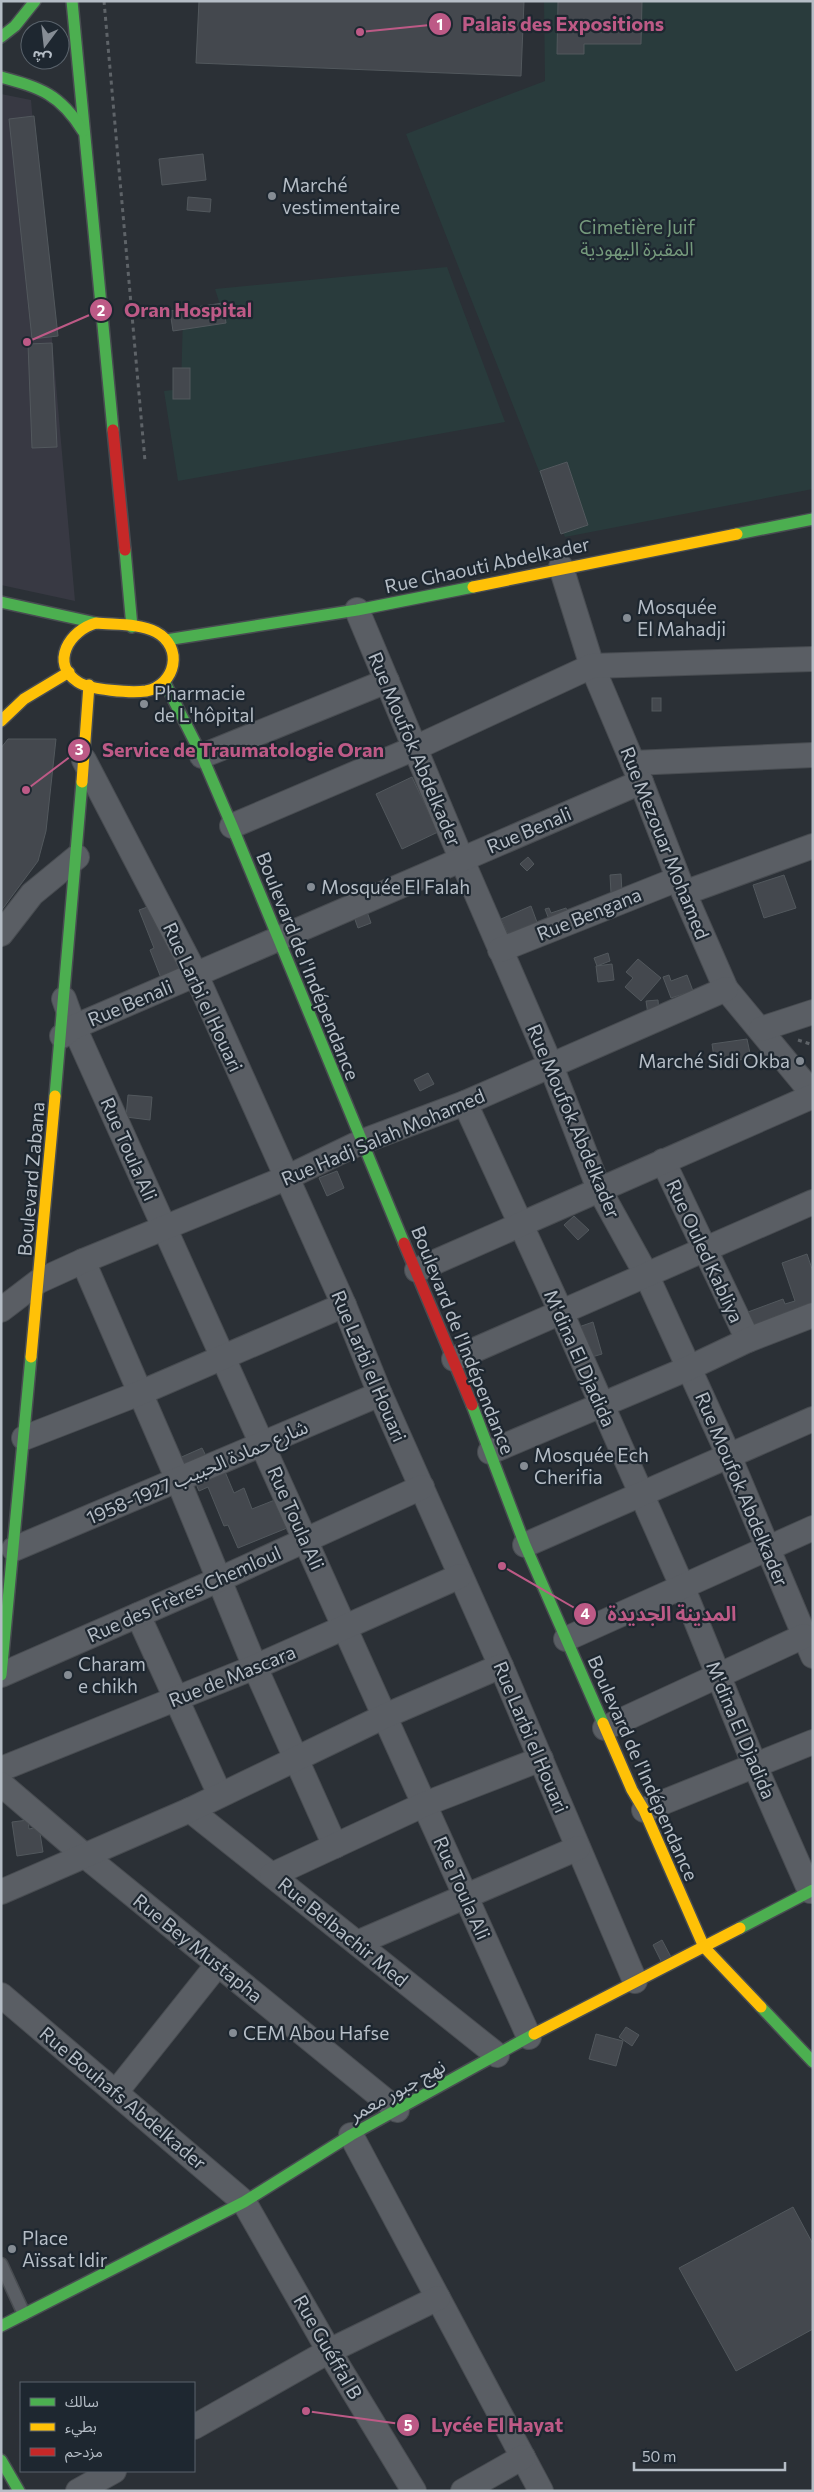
<svg xmlns="http://www.w3.org/2000/svg" width="814" height="2492" viewBox="0 0 814 2492" font-family="Commissioner,'Noto Sans Arabic',sans-serif">
<style>
.medical{fill:#383943}
.green{fill:#293b3c}
.building{fill:#44484e;stroke:#52585d}
.lines{fill:none;stroke-linecap:round;stroke-linejoin:round}
.lane-casing{stroke:#484c51;stroke-width:15}
.street-casing{stroke:#484c51;stroke-width:26}
.fast-casing{stroke:#484c51;stroke-width:14}
.slow-casing{stroke:#484c51;stroke-width:14}
.jam-casing{stroke:#484c51;stroke-width:14}
.path{stroke:#5e6368;stroke-width:3;stroke-dasharray:4 4;stroke-linecap:butt}
.lane{stroke:#5a5e64;stroke-width:12}
.street{stroke:#5a5e64;stroke-width:24}
.fast{stroke:#4caf50;stroke-width:11}
.slow{stroke:#ffc107;stroke-width:11}
.jam{stroke:#c62828;stroke-width:11}
.poi-dot{fill:#858c94;stroke:#1e2730;stroke-width:2}
.labels{text-anchor:middle;stroke-width:4.5;stroke-linejoin:round;paint-order:stroke}
.poi-label{font-size:19px;fill:#b5bdc6;stroke:#1e2730;text-anchor:start}
.park-label{font-size:19px;fill:#759a7c;stroke:#1e2730}
.street-label{font-size:19px;fill:#b5bdc6;stroke:#1e2730}
.leader{fill:none;stroke:#bd5a86;stroke-width:2}
.callout-dot{fill:#bd5a86;stroke:#1e2730;stroke-width:2}
.mark-label{font-size:15px;text-anchor:middle;font-weight:bold;fill:#fff}
.callout-label{font-size:20px;text-anchor:middle;font-weight:bold;fill:#bd5a86;stroke:#1e2730;stroke-width:4.5;stroke-linejoin:round;paint-order:stroke}
</style>
<rect width="100%" height="100%" fill="#2b3036"/>
<path class="medical" d="M1,94L31,100L75,601L1,585Z"/>
<g class="green">
<path d="M544,1H813V489L565,537L406,134L545,81Z"/>
<path d="M447,267L505,422L178,481L164,391L181,389L183,315L222,311L215,289Z"/>
</g>
<g class="building">
<path d="M199,1H524L521,76L196,63Z"/>
<path d="M558,1H642L641,44H584V54H557Z"/>
<path d="M34,116L58,336L32,339L9,119Z"/>
<path d="M203,154L206,180L162,185L159,159Z"/>
<path d="M188,197L211,199L210,212L187,210Z"/>
<path d="M223,303L226,323L173,331L170,311Z"/>
<path d="M52,343L57,447L32,448L28,344Z"/>
<rect x="173" y="368" width="17" height="31"/>
<path d="M567,462L588,525L561,534L540,471Z"/>
<rect x="652" y="698" width="9" height="13"/>
<path d="M8,739H56L46,831L38,861L1,911V748Z"/>
<path d="M412,777L438,832L402,849L376,794Z"/>
<path d="M528,857L534,864L527,871L520,864Z"/>
<path d="M621,874L622,893H611L610,875Z"/>
<path d="M784,875L796,908L764,918L753,885Z"/>
<path d="M156,904L183,975L163,983L150,950L154,948L139,910Z"/>
<path d="M531,906L538,925L509,937L501,919Z"/>
<path d="M549,908L551,913L566,908L569,915L550,922L545,909Z"/>
<path d="M366,909L371,923L358,928L353,914Z"/>
<path d="M608,953L610,961L597,966L594,958Z"/>
<path d="M638,959L661,978L641,1001L625,987L633,978L626,972Z"/>
<path d="M612,964L614,980L598,982L596,966Z"/>
<path d="M669,975L671,981L687,975L693,991L671,998L663,977Z"/>
<path d="M658,1000L659,1013L648,1014L646,1001Z"/>
<path d="M747,1039L751,1058L715,1064L712,1044Z"/>
<path d="M428,1073L434,1084L420,1091L414,1080Z"/>
<path d="M128,1095L152,1097L150,1120L126,1117Z"/>
<path d="M337,1171L344,1188L327,1196L319,1178Z"/>
<path d="M574,1216L589,1230L578,1240L564,1225Z"/>
<path d="M807,1254L813,1272V1306L753,1326L748,1312L783,1299L785,1304L795,1301L782,1263Z"/>
<path d="M593,1322L602,1354L582,1360L573,1329Z"/>
<path d="M202,1448L210,1464L184,1476L177,1459Z"/>
<path d="M223,1467L234,1493L244,1488L252,1509L280,1498L292,1526L238,1548L228,1525L224,1526L208,1487L199,1491L194,1479Z"/>
<path d="M28,1820L29,1829L39,1827L43,1852L17,1856L12,1822Z"/>
<path d="M662,1940L671,1957L661,1961L653,1945Z"/>
<path d="M626,2027L639,2035L632,2046L619,2037Z"/>
<path d="M596,2034L623,2041L616,2066L589,2059Z"/>
<path d="M793,2207L813,2244V2329L736,2371L679,2268Z"/>
</g>
<g class="lines">
<g class="lane-casing">
<path id="lane" d="M1,2264L24,2314"/>
</g>
<g class="street-casing">
<g id="street">
<path d="M561,567L592,666L641,782L684,893L726,989L813,1094"/>
<path d="M357,610L461,858L551,1066L599,1189L646,1274L729,1456L813,1656"/>
<path d="M202,756L387,681"/>
<path d="M84,760L196,975L344,1305L380,1394L501,1666L635,1981"/>
<path d="M633,763L813,755"/>
<path d="M232,826L415,748L592,666L813,659"/>
<path d="M684,893L813,846"/>
<path d="M1,934L32,894L77,857"/>
<path d="M500,950L678,879"/>
<path d="M64,999L74,1027L529,2037"/>
<path d="M761,1029L813,1012"/>
<path d="M62,1036L74,1027C264,946 452,862 641,782"/>
<path d="M465,1103L561,1312L682,1586L755,1766L810,1891"/>
<path d="M663,1161L748,1340"/>
<path d="M83,1261L178,1480L255,1667L335,1846"/>
<path d="M417,1270L813,1096"/>
<path d="M1,1310L39,1281L83,1261L286,1178L361,1142L465,1103L726,989"/>
<path d="M454,1359L813,1202"/>
<path d="M24,1438L140,1393L344,1305"/>
<path d="M490,1452L689,1368L748,1340L813,1315"/>
<path d="M525,1545L813,1419"/>
<path d="M14,1549L380,1394"/>
<path d="M138,1615L220,1795"/>
<path d="M566,1639L813,1528"/>
<path d="M1,1675L218,1580L422,1487"/>
<path d="M605,1728L804,1636"/>
<path d="M1,1769L255,1667L460,1576"/>
<path d="M1,1784L84,1855L397,2110"/>
<path d="M190,1810L497,2055"/>
<path d="M644,1810L813,1742"/>
<path d="M272,1875L425,1804L541,1759"/>
<path d="M1,1892L190,1810L385,1716L501,1666"/>
<path d="M357,1943L578,1848"/>
<path d="M1,1995L244,2202L329,2351L414,2491"/>
<path d="M116,2092L218,1964"/>
<path d="M351,2135L541,2491"/>
<path d="M194,2427L329,2351L438,2298"/>
<path d="M78,2491L114,2471"/>
<path d="M463,2491L523,2457"/>
</g>
</g>
<g class="fast-casing">
<g id="fast">
<path d="M72,1L113,430"/>
<path d="M1,37L15,26L35,1"/>
<path d="M1,77C41,88 60,94 83,131"/>
<path d="M737,534L813,519"/>
<path d="M125,550L132,627"/>
<path d="M1,602L96,623"/>
<path d="M166,640L357,610L473,587"/>
<path d="M165,683L202,756L232,826L404,1243"/>
<path d="M55,1096L82,782"/>
<path d="M472,1405L525,1545L603,1723"/>
<path d="M1,1675L31,1357"/>
<path d="M740,1928L813,1890"/>
<path d="M761,2007L813,2062"/>
<path d="M1,2326L244,2202L351,2135L534,2034"/>
<path d="M1,2460L19,2491"/>
</g>
</g>
<g class="slow-casing">
<g id="slow">
<path d="M473,587L737,534"/>
<path d="M96,623C115,625 139,623 156,632C184,647 176,685 146,691C131,693 90,690 78,682C49,663 70,630 96,623Z"/>
<path d="M1,721L24,699L69,672"/>
<path d="M82,782L89,685"/>
<path d="M31,1357L55,1096"/>
<path d="M603,1723L632,1790L644,1810L704,1947L761,2007"/>
<path d="M534,2034L740,1928"/>
</g>
</g>
<g class="jam-casing">
<g id="jam">
<path d="M113,430L125,550"/>
<path d="M404,1243L472,1405"/>
</g>
</g>
<g class="path">
<path d="M104,1L145,461"/>
<path d="M798,1040L813,1045"/>
</g>
<use href="#lane" class="lane"/>
<use href="#street" class="street"/>
<use href="#fast" class="fast"/>
<use href="#slow" class="slow"/>
<use href="#jam" class="jam"/>
</g>
<g class="poi-dot">
<circle cx="272" cy="196" r="5"/>
<circle cx="627" cy="618" r="5"/>
<circle cx="144" cy="704" r="5"/>
<circle cx="311" cy="887" r="5"/>
<circle cx="800" cy="1061" r="5"/>
<circle cx="524" cy="1466" r="5"/>
<circle cx="68" cy="1675" r="5"/>
<circle cx="233" cy="2033" r="5"/>
<circle cx="12" cy="2249" r="5"/>
</g>
<g class="labels">
<g class="poi-label">
<text x="282" y="192">Marché<tspan x="282" dy="22">vestimentaire</tspan></text>
<text x="637" y="614">Mosquée<tspan x="637" dy="22">El Mahadji</tspan></text>
<text x="154" y="700">Pharmacie<tspan x="154" dy="22">de L'hôpital</tspan></text>
<text x="321" y="894">Mosquée El Falah</text>
<text x="790" y="1068" text-anchor="end">Marché Sidi Okba</text>
<text x="534" y="1462">Mosquée Ech<tspan x="534" dy="22">Cherifia</tspan></text>
<text x="78" y="1671">Charam<tspan x="78" dy="22">e chikh</tspan></text>
<text x="243" y="2040">CEM Abou Hafse</text>
<text x="22" y="2245">Place<tspan x="22" dy="22">Aïssat Idir</tspan></text>
</g>
<g class="park-label">
<text x="637" y="234">Cimetière Juif<tspan x="637" dy="22">المقبرة اليهودية</tspan></text>
</g>
<g class="street-label">
<text transform="translate(487 565) rotate(-12)" y="7">Rue Ghaouti Abdelkader</text>
<text transform="translate(415 749) rotate(67)" y="7">Rue Moufok Abdelkader</text>
<text transform="translate(529 830) rotate(-23)" y="7">Rue Benali</text>
<text transform="translate(665 843) rotate(68)" y="7">Rue Mezouar Mohamed</text>
<text transform="translate(589 914) rotate(-22)" y="7">Rue Bengana</text>
<text transform="translate(308 966) rotate(68)" y="7">Boulevard de l'Indépendance</text>
<text transform="translate(203 997) rotate(65)" y="7">Rue Larbi el Houari</text>
<text transform="translate(130 1003) rotate(-23)" y="7">Rue Benali</text>
<text transform="translate(574 1121) rotate(67)" y="7">Rue Moufok Abdelkader</text>
<text transform="translate(383 1137) rotate(-23)" y="7">Rue Hadj Salah Mohamed</text>
<text transform="translate(129 1149) rotate(66)" y="7">Rue Toula Ali</text>
<text transform="translate(31 1179) rotate(-85)" y="7">Boulevard Zabana</text>
<text transform="translate(705 1251) rotate(65)" y="7">Rue Ouled Kabliya</text>
<text transform="translate(463 1340) rotate(68)" y="7">Boulevard de l'Indépendance</text>
<text transform="translate(580 1358) rotate(66)" y="7">M'dina El Djadida</text>
<text transform="translate(369 1366) rotate(67)" y="7">Rue Larbi el Houari</text>
<text transform="translate(197 1472) rotate(-23)" y="7">شارع حمادة الحبيب 1927-1958</text>
<text transform="translate(742 1489) rotate(67)" y="7">Rue Moufok Abdelkader</text>
<text transform="translate(296 1518) rotate(66)" y="7">Rue Toula Ali</text>
<text transform="translate(184 1594) rotate(-24)" y="7">Rue des Frères Chemloul</text>
<text transform="translate(232 1676) rotate(-22)" y="7">Rue de Mascara</text>
<text transform="translate(741 1730) rotate(67)" y="7">M'dina El Djadida</text>
<text transform="translate(531 1737) rotate(67)" y="7">Rue Larbi el Houari</text>
<text transform="translate(643 1768) rotate(66)" y="7">Boulevard de l'Indépendance</text>
<text transform="translate(462 1888) rotate(66)" y="7">Rue Toula Ali</text>
<text transform="translate(343 1932) rotate(39)" y="7">Rue Belbachir Med</text>
<text transform="translate(198 1948) rotate(39)" y="7">Rue Bey Mustapha</text>
<text transform="translate(397 2090) rotate(-29)" y="7">نهج جبور معمر</text>
<text transform="translate(123 2098) rotate(40)" y="7">Rue Bouhafs Abdelkader</text>
<text transform="translate(328 2347) rotate(60)" y="7">Rue Guéffal B</text>
</g>
</g>
<path class="leader" d="M360 32L440 24M27 342L101 310M26 790L79 750M502 1566L585 1614M306 2411L408 2425"/>
<g class="callout-dot">
<circle cx="360" cy="32" r="5"/>
<circle cx="27" cy="342" r="5"/>
<circle cx="26" cy="790" r="5"/>
<circle cx="502" cy="1566" r="5"/>
<circle cx="306" cy="2411" r="5"/>
<circle cx="440" cy="24" r="12"/>
<circle cx="101" cy="310" r="12"/>
<circle cx="79" cy="750" r="12"/>
<circle cx="585" cy="1614" r="12"/>
<circle cx="408" cy="2425" r="12"/>
</g>
<g class="mark-label">
<text x="440" y="30">1</text>
<text x="101" y="316">2</text>
<text x="79" y="755">3</text>
<text x="585" y="1619">4</text>
<text x="408" y="2431">5</text>
</g>
<g class="callout-label">
<text x="563" y="31">Palais des Expositions</text>
<text x="188" y="317">Oran Hospital</text>
<text x="243" y="757">Service de Traumatologie Oran</text>
<text x="672" y="1621">المدينة الجديدة</text>
<text x="497" y="2432">Lycée El Hayat</text>
</g>
<rect width="814" height="2492" fill="none" stroke="#b5bdc6" stroke-width="5"/>
<rect x="20" y="2382" width="175" height="90" fill="#1e2730" stroke="#5a636c"/>
<rect x="30" y="2398" width="25" height="8" fill="#4caf50" stroke="#5a636c"/>
<text x="65" y="2407" font-size="15" fill="#b5bdc6">سالك</text>
<rect x="30" y="2423" width="25" height="8" fill="#ffc107" stroke="#5a636c"/>
<text x="65" y="2432" font-size="15" fill="#b5bdc6">بطيء</text>
<rect x="30" y="2448" width="25" height="8" fill="#c62828" stroke="#5a636c"/>
<text x="65" y="2457" font-size="15" fill="#b5bdc6">مزدحم</text>
<g transform="translate(45 45) rotate(195)"><circle r="24" fill="#1e2730" stroke="#5a636c"/>
<path d="M0-4L9 19L0 12L-9 19Z" fill="#858c94"/>
<text y="-8" font-size="14" font-weight="bold" text-anchor="middle" fill="#b5bdc6">ش</text>
</g>
<path d="M634 2462v8h151v-8" fill="none" stroke="#b5bdc6" stroke-width="2.5"/>
<text x="642" y="2462" font-size="15" fill="#b5bdc6" stroke="#1e2730" stroke-width="4" paint-order="stroke">50 m</text>
</svg>
